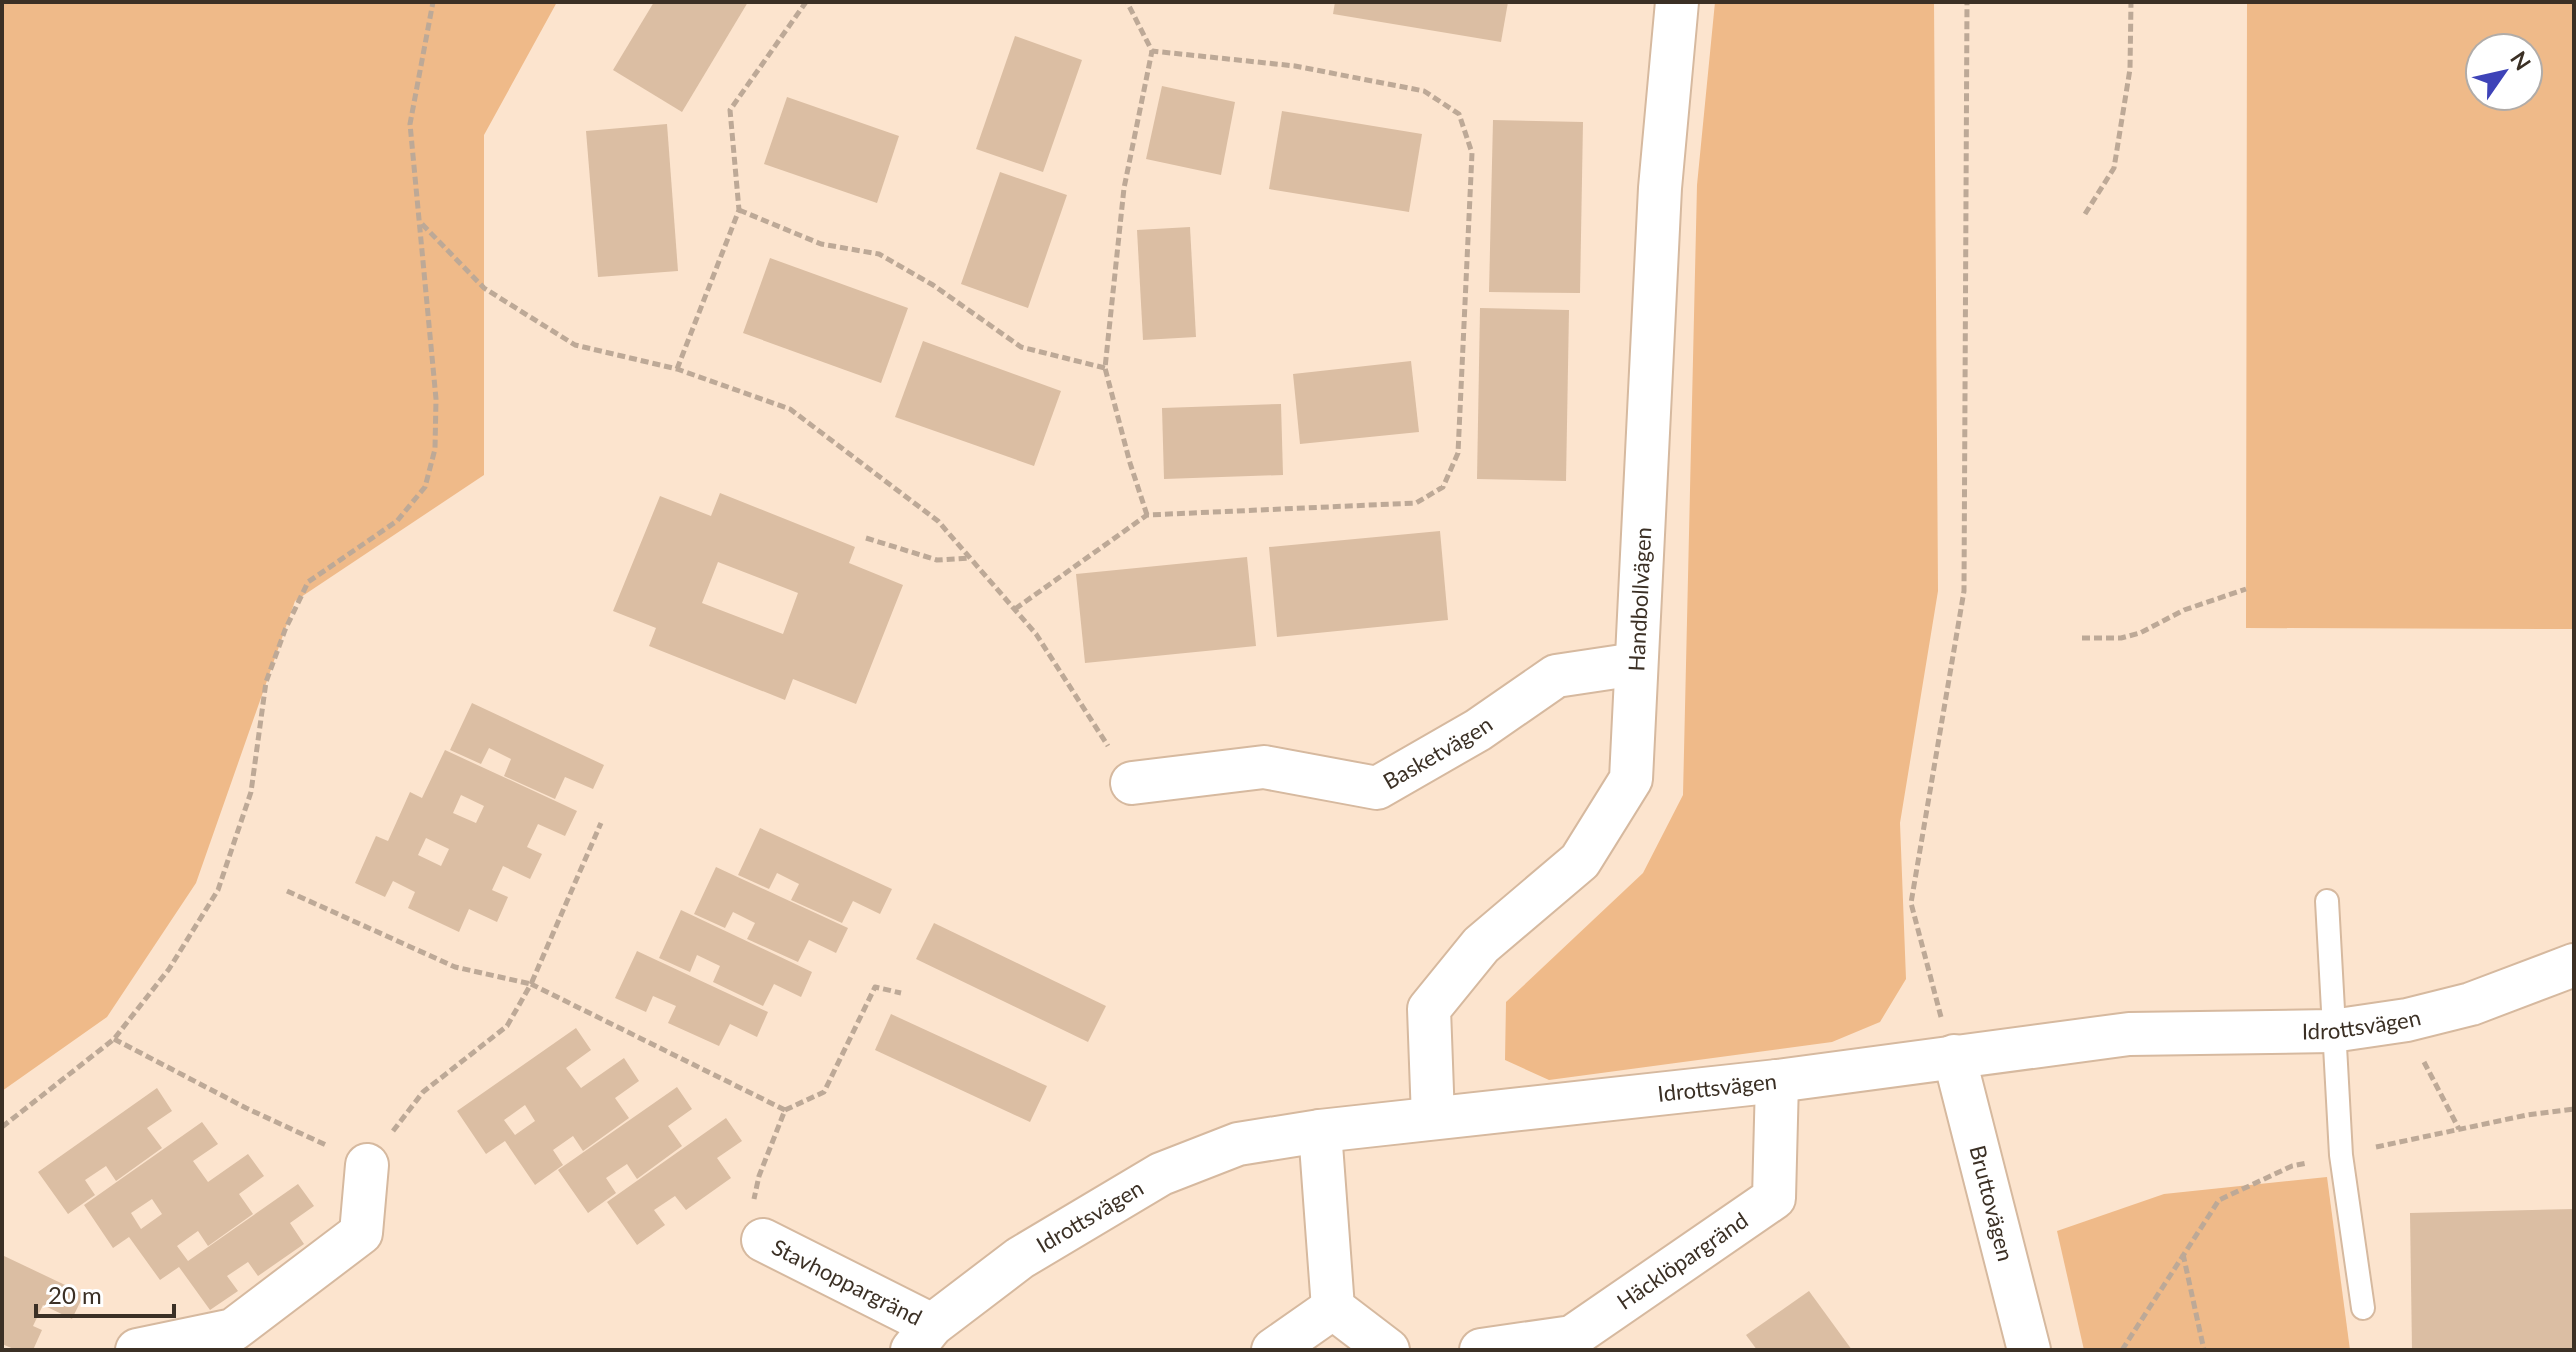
<svg xmlns="http://www.w3.org/2000/svg" width="2576" height="1352" viewBox="0 0 2576 1352" font-family="Lato,sans-serif">
<style>
.green{fill:#efba89;fill-rule:evenodd}
.building{fill:#dbbea3;fill-rule:evenodd}
.lines{fill:none;stroke-linecap:round;stroke-linejoin:round}
.lane-casing{stroke:#d6b99f;stroke-width:26}
.street-casing{stroke:#d6b99f;stroke-width:46}
.path{stroke:#bda997;stroke-width:5;stroke-dasharray:8 4;stroke-linecap:butt}
.lane{stroke:#fff;stroke-width:22}
.street{stroke:#fff;stroke-width:42}
.labels{text-anchor:middle;stroke-width:6;stroke-linejoin:round;paint-order:stroke}
.street-label{font-size:22px;fill:#3b3025;stroke:#fff}
</style>
<rect width="100%" height="100%" fill="#fce4ce"/>
<g class="green">
<path d="M2,2H557L484,135V475L295,601L196,883L107,1017L2,1091Z"/>
<path d="M1715,2H1934L1938,591L1900,823L1906,979L1880,1022L1832,1042L1549,1080L1505,1060L1506,1002L1643,873L1683,795L1697,185Z"/>
<path d="M2247,2H2574V629L2246,628ZM2480,48H2528V96H2480Z"/>
<path d="M2327,1177L2350,1350H2084L2057,1231L2164,1194Z"/>
</g>
<g class="building">
<path d="M654,2H748L682,112L613,70Z"/>
<path d="M1335,2H1508L1501,42L1333,14Z"/>
<path d="M1015,36L1082,60L1043,172L976,149Z"/>
<path d="M1162,86L1235,102L1221,175L1146,159Z"/>
<path d="M787,97L899,136L877,203L764,164Z"/>
<path d="M1282,111L1422,134L1409,212L1269,189Z"/>
<path d="M1493,120L1583,122L1580,293L1489,292Z"/>
<path d="M667,124L678,271L598,277L586,131Z"/>
<path d="M1000,172L1067,195L1028,308L961,284Z"/>
<path d="M1190,227L1196,337L1143,340L1137,230Z"/>
<path d="M770,258L908,308L881,383L743,333Z"/>
<path d="M1480,308L1569,310L1566,481L1477,479Z"/>
<path d="M923,341L1061,391L1034,466L895,417Z"/>
<path d="M1411,361L1419,432L1300,444L1293,374Z"/>
<path d="M1281,404L1283,475L1164,479L1162,408Z"/>
<path d="M720,493L855,547L849,563L903,585L856,704L793,679L785,700L649,646L656,628L613,611L660,496L711,516ZM718,562L798,593L783,634L702,603Z"/>
<path d="M1440,531L1448,620L1277,637L1269,547Z"/>
<path d="M1247,557L1256,646L1085,663L1076,574Z"/>
<path d="M472,703L604,765L593,789L565,777L555,799L504,776L511,759L489,748L481,764L450,750Z"/>
<path d="M445,750L577,811L565,836L538,824L527,847L542,854L530,879L503,866L492,890L508,897L497,922L469,909L459,932L408,908L415,892L393,881L385,897L355,883L376,836L388,841L410,792L422,798ZM461,795L484,806L476,823L453,813ZM426,838L449,849L441,866L418,855Z"/>
<path d="M760,828L892,889L880,914L853,901L842,923L791,900L799,884L777,873L769,889L738,875Z"/>
<path d="M716,867L848,928L836,953L809,940L798,962L747,939L755,923L733,912L725,928L694,914Z"/>
<path d="M681,910L812,972L801,997L774,984L763,1006L713,982L720,966L697,955L690,972L659,958Z"/>
<path d="M934,923L1106,1006L1088,1042L916,959Z"/>
<path d="M637,951L768,1012L757,1037L730,1024L719,1046L668,1023L676,1006L653,996L646,1012L615,998Z"/>
<path d="M891,1014L1047,1086L1030,1122L875,1050Z"/>
<path d="M576,1028L591,1050L566,1068L581,1088L624,1058L639,1081L615,1098L629,1118L583,1151L573,1136L553,1150L563,1165L535,1185L505,1141L486,1154L457,1111ZM525,1105L535,1121L515,1135L504,1120Z"/>
<path d="M677,1087L692,1109L668,1126L682,1146L637,1179L627,1164L606,1178L616,1193L588,1213L558,1170Z"/>
<path d="M157,1088L172,1111L147,1128L162,1148L116,1181L106,1166L85,1180L95,1195L68,1214L38,1172Z"/>
<path d="M726,1118L742,1141L717,1158L731,1178L686,1210L675,1196L654,1210L665,1225L637,1245L607,1202Z"/>
<path d="M202,1122L218,1144L193,1161L208,1182L248,1154L264,1176L239,1194L253,1214L208,1246L198,1231L177,1246L188,1261L298,1184L314,1206L290,1223L304,1244L258,1276L248,1262L227,1276L238,1291L210,1310L179,1267L160,1280L129,1237L113,1248L84,1205ZM152,1199L162,1214L141,1229L131,1213Z"/>
<path d="M2574,1209V1350H2412L2410,1213Z"/>
<path d="M2,1255L84,1294L72,1319L43,1305L33,1326L42,1330L33,1350H16L2,1344Z"/>
<path d="M1809,1291L1852,1350H1757L1746,1335Z"/>
</g>
<g class="lines">
<g class="lane-casing">
<path id="lane" d="M2327,901L2341,1155L2363,1308"/>
</g>
<g class="street-casing">
<g id="street">
<path id="s1" d="M1132,783L1264,767L1377,788L1478,730L1556,676L1636,664"/>
<path id="s2" d="M1954,1056L2029,1350"/>
<path id="s3" d="M1433,1118L1429,1009L1481,945L1580,861L1631,779L1660,188L1677,2"/>
<path d="M1320,1131L1333,1308L1388,1350"/>
<path id="s4" d="M763,1240L932,1325"/>
<path d="M137,1350L233,1330L361,1233L367,1165"/>
<path id="s5" d="M912,1350L932,1325L1020,1258L1161,1174L1238,1144L1320,1131L1777,1081L2129,1034L2332,1031L2407,1020L2471,1004L2574,965"/>
<path d="M1273,1350L1333,1308"/>
<path id="s6" d="M1481,1350L1572,1337L1774,1198L1777,1081"/>
</g>
</g>
<g class="path">
<path d="M739,210L821,244L879,254L933,285L1021,347L1105,368"/>
<path d="M2085,214L2114,168L2130,69L2131,2"/>
<path d="M422,224L484,288L575,345L677,369L790,409L938,521L1036,634L1108,746"/>
<path d="M677,369L739,210L730,110L806,2"/>
<path d="M1147,515L1130,463L1105,368L1124,188L1152,51"/>
<path d="M866,538L937,560L969,558"/>
<path d="M1015,609L1147,515L1416,503L1443,487L1458,453L1472,153L1459,114L1424,91L1295,66L1152,51L1127,2"/>
<path d="M2082,638H2121L2140,633L2184,610L2246,589"/>
<path d="M287,891L455,967L531,984L601,823"/>
<path d="M1941,1017L1911,903L1964,591L1967,2"/>
<path d="M114,1039L246,1108L328,1146"/>
<path d="M2424,1062L2459,1129"/>
<path d="M785,1110L824,1092L875,987L901,993"/>
<path d="M2,1127L114,1039L169,969L218,890L251,792L266,682L285,630L308,582L397,521L425,487L435,449L436,399L410,124L433,2"/>
<path d="M393,1131L423,1092L507,1026L531,984L785,1110L759,1176L754,1199"/>
<path d="M2376,1147L2527,1115L2574,1109"/>
<path d="M2183,1254L2204,1350"/>
<path d="M2122,1350L2219,1200L2292,1166L2307,1163"/>
</g>
<use href="#lane" class="lane"/>
<use href="#street" class="street"/>
</g>
<g class="labels">
<g class="street-label">
<text dy="8" stroke="none"><textPath href="#s3" startOffset="598">Handbollvägen</textPath></text>
<text dy="8" stroke="none"><textPath href="#s1" startOffset="318">Basketvägen</textPath></text>
<text dy="8" stroke="none"><textPath href="#s5" startOffset="1520">Idrottsvägen</textPath></text>
<text dy="8" stroke="none"><textPath href="#s5" startOffset="872">Idrottsvägen</textPath></text>
<text dy="8" stroke="none"><textPath href="#s2" startOffset="152">Bruttovägen</textPath></text>
<text dy="8" stroke="none"><textPath href="#s5" startOffset="224">Idrottsvägen</textPath></text>
<text dy="8" stroke="none"><textPath href="#s6" startOffset="226">Häcklöpargränd</textPath></text>
<text dy="8" stroke="none"><textPath href="#s4" startOffset="94">Stavhoppargränd</textPath></text>
</g>
</g>
<rect width="2576" height="1352" fill="none" stroke="#3b3025" stroke-width="8"/>
<g transform="translate(2504 72) rotate(56)"><circle r="38" fill="#ffffff" stroke="#b1aca8" stroke-width="2"/>
<path d="M0-6L14 30L0 20L-14 30Z" fill="#3e43b8"/>
<text y="-12" font-size="22" font-weight="bold" text-anchor="middle" fill="#3b3025">N</text>
</g>
<path d="M36 1304v12h138v-12" fill="none" stroke="#3b3025" stroke-width="4"/>
<text x="48" y="1304" font-size="24" fill="#3b3025" stroke="#ffffff" stroke-width="6" paint-order="stroke">20 m</text>
</svg>
